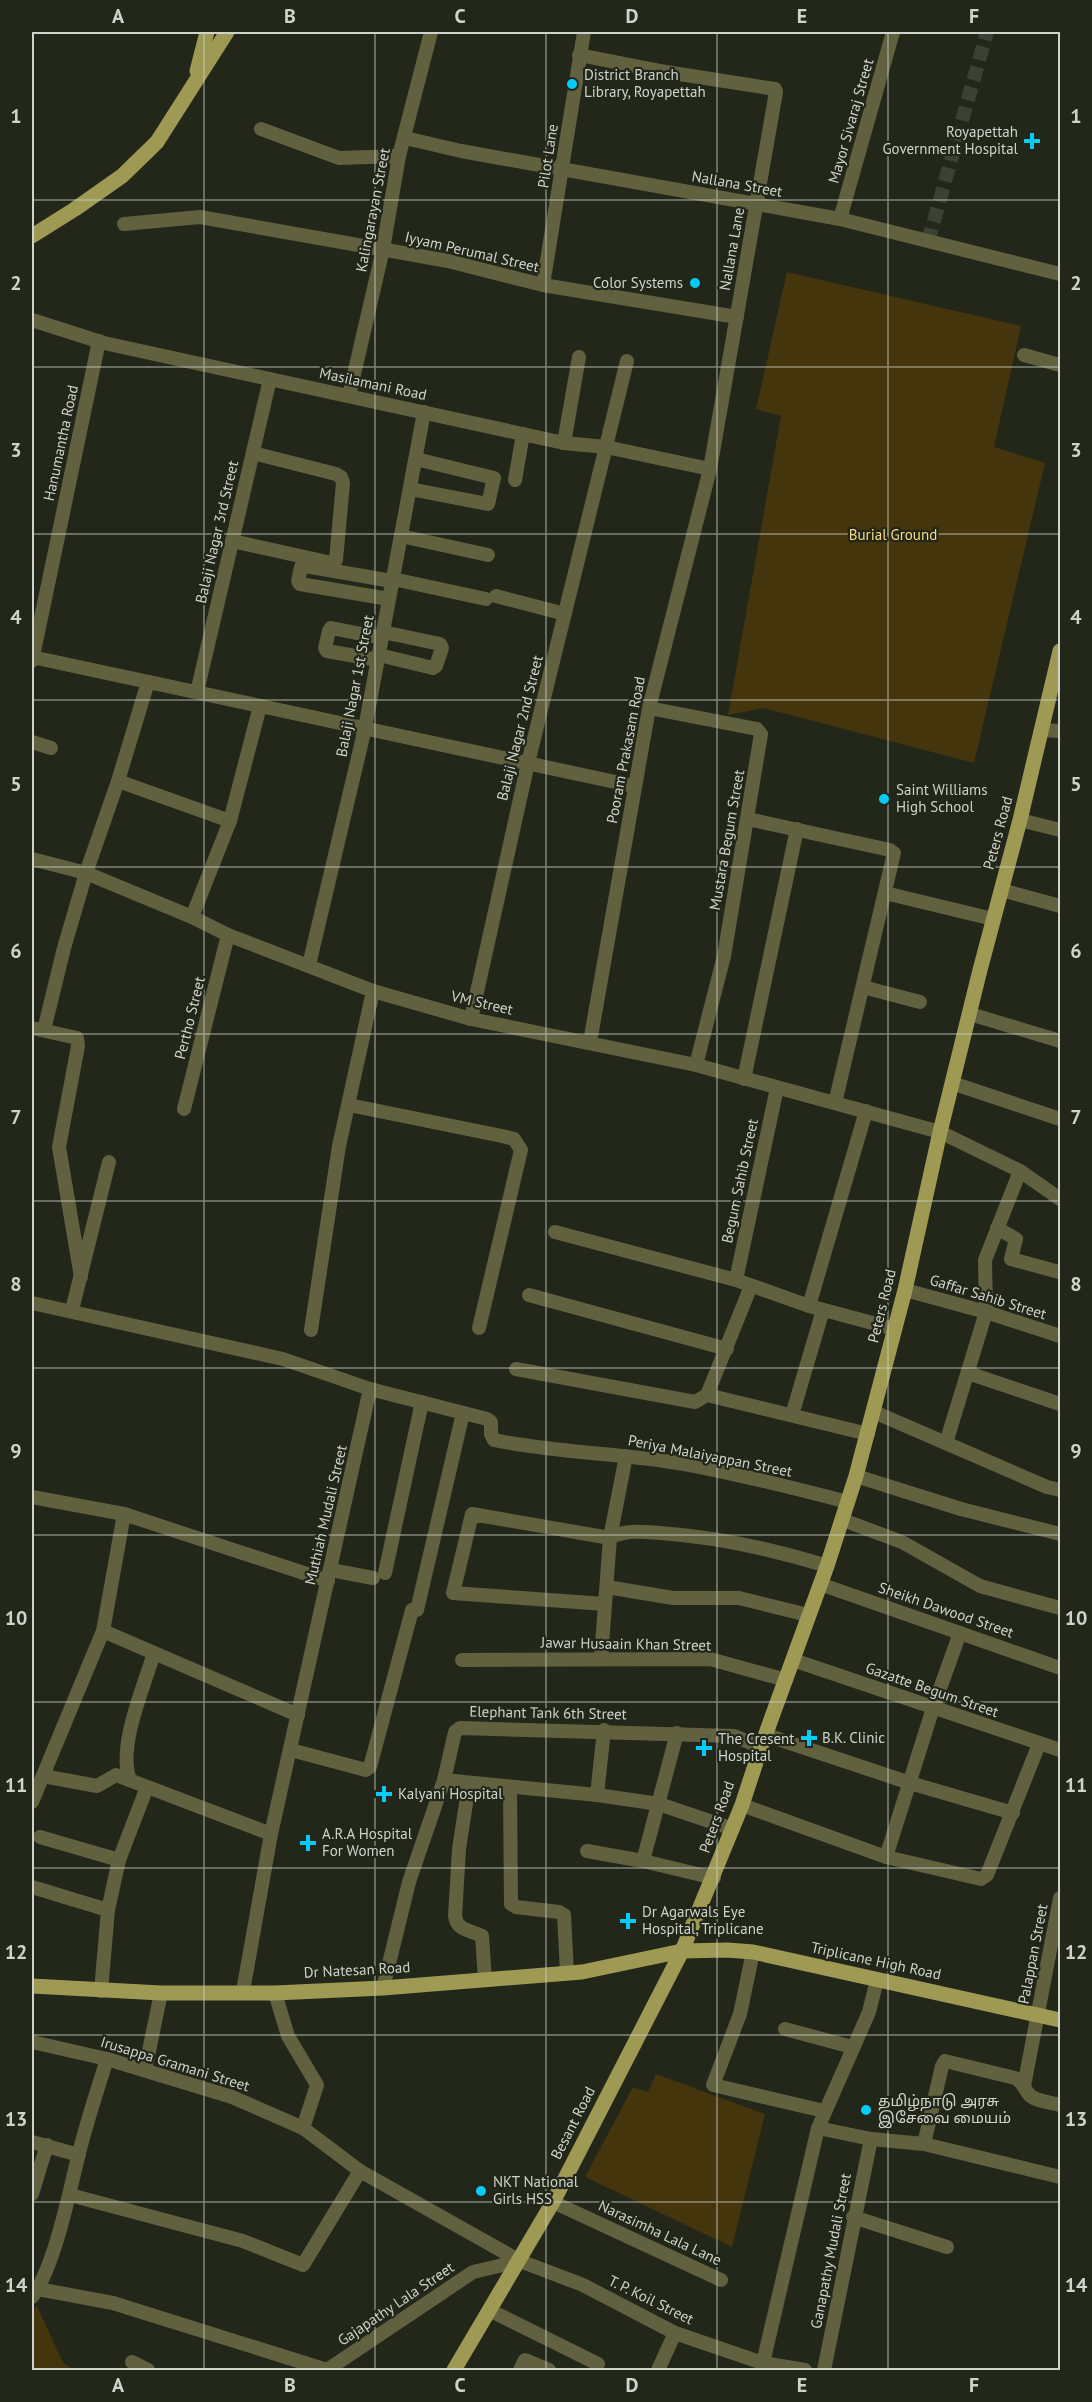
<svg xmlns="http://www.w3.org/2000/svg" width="1092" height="2402" viewBox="0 0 1092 2402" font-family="'PT Sans','Noto Sans Tamil',sans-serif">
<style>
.green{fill:#45350c}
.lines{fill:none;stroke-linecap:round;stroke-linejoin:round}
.minor-tunnel{stroke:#3c4135;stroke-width:14;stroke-dasharray:14 7;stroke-linecap:butt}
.minor{stroke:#61603f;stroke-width:14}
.major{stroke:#9e9a54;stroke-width:15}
.grid{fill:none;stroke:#cfd3cb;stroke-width:1.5;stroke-opacity:0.55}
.poi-dot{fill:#05cbf9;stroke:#22271a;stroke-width:2}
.labels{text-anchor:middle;stroke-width:4.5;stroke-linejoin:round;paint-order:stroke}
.poi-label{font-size:15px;fill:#cfd3cb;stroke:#22271a;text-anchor:start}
.street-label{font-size:15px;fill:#cfd3cb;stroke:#22271a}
.park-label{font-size:15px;fill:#fcd883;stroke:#22271a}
.neatline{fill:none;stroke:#cfd3cb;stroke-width:2}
.grid-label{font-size:20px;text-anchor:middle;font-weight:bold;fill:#cfd3cb}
</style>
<rect width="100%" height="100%" fill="#22271a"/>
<g class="green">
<path d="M787,272L1021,326L994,447L1045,463L974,763L764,708L728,715L781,416L756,409Z"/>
<path d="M656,2074L765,2114L732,2247L585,2177L633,2087L648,2092Z"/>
<path d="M37,2306L63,2363L75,2370H32V2312Z"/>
</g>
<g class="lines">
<path class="minor-tunnel" d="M928,242L987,32"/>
<g class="minor">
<path d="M579,55L666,72L775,89L776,92L710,469L649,708L590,1042"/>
<path d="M261,129L339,158L399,156"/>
<path d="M405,138L461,151L840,219L1060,274"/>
<path d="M840,219L893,32"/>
<path d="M124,224L200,217L448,261L543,285L737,317"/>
<path d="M543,285L584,32"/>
<path d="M32,320L104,343L564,443L606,447L710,469"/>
<path d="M1024,355L1060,365"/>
<path d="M349,396L383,249L399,156L431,32"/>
<path d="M564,443L579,357"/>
<path d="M515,480L523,434"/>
<path d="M410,489L488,504L494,478L416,459"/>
<path d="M401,536L488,555"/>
<path d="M232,541L332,563L336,560L343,483L341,477L336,474L253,453"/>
<path d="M393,579L486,599"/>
<path d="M496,596L565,614"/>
<path d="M389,599L300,584L298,581L301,567L305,566L392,581"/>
<path d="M379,655L433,668L436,666L442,648L440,644L383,632"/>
<path d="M32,657L634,786"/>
<path d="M378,660L327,651L325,648L329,631L331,628L382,638"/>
<path d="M32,661L99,341"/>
<path d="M197,692L270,379"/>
<path d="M649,708L757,729L761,734L724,956L696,1065"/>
<path d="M1042,730L1060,731"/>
<path d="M32,742L51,748"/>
<path d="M118,781L230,821"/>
<path d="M748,819L890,850L894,853L835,1103"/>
<path d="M1020,820L1060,830"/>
<path d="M32,859L86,873L192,917L228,935L373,991L471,1019L696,1065L940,1132L1020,1171L1060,1199"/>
<path d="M1001,890L1060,906"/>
<path d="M885,893L993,919"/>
<path d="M192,917L230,821L260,706"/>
<path d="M309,965L365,728L424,412"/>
<path d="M863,987L920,1002"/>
<path d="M970,1014L1060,1041"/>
<path d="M471,1019L528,763L627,361"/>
<path d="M32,1028L77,1038L78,1046L59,1147L81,1277"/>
<path d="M44,1030L64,948L86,873L118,781L148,682"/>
<path d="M744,1079L797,829"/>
<path d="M952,1083L1060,1119"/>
<path d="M349,1105L502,1136L514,1139L521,1150L479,1328"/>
<path d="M184,1109L228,935"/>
<path d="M997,1228L1016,1239L1011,1259L1059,1272"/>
<path d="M555,1232L736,1280L809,1306L895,1329"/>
<path d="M736,1280L777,1088"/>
<path d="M905,1290L986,1312L1060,1336"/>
<path d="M529,1295L727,1349"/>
<path d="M32,1303L283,1359L370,1389L487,1419L491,1422V1434L494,1440C556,1453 621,1453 684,1464C739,1474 794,1488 848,1502"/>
<path d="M809,1306L866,1111"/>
<path d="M72,1310L109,1162"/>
<path d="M311,1330L339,1146L373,991"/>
<path d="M516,1369L695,1402L707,1395L868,1434"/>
<path d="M968,1373L1060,1404"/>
<path d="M707,1395L751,1286"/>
<path d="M874,1412L1047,1487L1060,1490"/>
<path d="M792,1415L823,1310"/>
<path d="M946,1443L986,1312L985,1260L1020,1171"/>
<path d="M856,1476L961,1509L1060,1534"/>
<path d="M32,1497L124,1514L328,1581"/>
<path d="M843,1520L902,1542L980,1586L1060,1608"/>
<path d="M331,1570L373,1578"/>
<path d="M385,1573L422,1402"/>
<path d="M820,1584L1060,1668"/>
<path d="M607,1587L673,1598H739L808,1615"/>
<path d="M605,1604L453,1593L472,1514L610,1538C624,1529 645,1532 660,1533C718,1537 772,1549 827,1566"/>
<path d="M103,1631L298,1715"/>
<path d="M601,1658L610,1538L626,1456"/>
<path d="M462,1660L710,1659L786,1680"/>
<path d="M793,1660L1060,1750"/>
<path d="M766,1735L910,1783L1013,1813"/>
<path d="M291,1750L366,1770L370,1767L412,1610H417L463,1413"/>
<path d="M43,1776L97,1786L116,1775L271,1834"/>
<path d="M130,1780C117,1747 144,1687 154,1653"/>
<path d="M444,1780L597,1795L659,1804L733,1829"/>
<path d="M469,1784L459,1849L455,1916C457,1931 471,1930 482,1936L485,1980"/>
<path d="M510,1787L511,1904L516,1907L559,1912L564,1915L567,1973"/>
<path d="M597,1795L604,1730"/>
<path d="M32,1802L103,1631L124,1514"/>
<path d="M742,1805L886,1857L981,1879L987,1875L1039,1744"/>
<path d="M40,1837L119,1860L108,1910L101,1991"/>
<path d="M587,1851L643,1861L714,1878"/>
<path d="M886,1857L933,1708L960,1633"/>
<path d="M119,1860L147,1787"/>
<path d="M643,1861L677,1733"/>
<path d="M32,1887L108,1910"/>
<path d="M753,1952L740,2014L713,2085L824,2111"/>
<path d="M383,1988L409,1882L444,1780L455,1732L460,1728L734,1736L761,1747"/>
<path d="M243,1991L271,1834L370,1389"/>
<path d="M275,1993L288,2036L317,2085L303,2128"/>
<path d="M785,2029L852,2047"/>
<path d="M32,2042L107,2059L232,2097L303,2128L360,2171L520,2261L583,2285L675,2333L763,2363L805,2370"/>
<path d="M145,2070L161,1993"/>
<path d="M1024,2086L1060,1898"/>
<path d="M818,2128L871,2139L924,2144L1060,2177"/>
<path d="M32,2142L79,2155"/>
<path d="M924,2144L942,2066L945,2061L1015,2078C1023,2082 1023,2087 1028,2093C1034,2102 1051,2102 1060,2105"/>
<path d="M32,2194L47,2145"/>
<path d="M70,2195L243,2241L303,2265L360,2171"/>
<path d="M553,2202L721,2280"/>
<path d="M853,2217L947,2247"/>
<path d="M38,2289L113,2303L327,2370"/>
<path d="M32,2297C54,2268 69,2194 78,2157C86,2124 97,2091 107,2059"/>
<path d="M489,2310L598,2364"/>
<path d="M132,2362L148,2370"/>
<path d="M763,2363L818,2128L869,2012L877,1980"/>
<path d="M327,2370L473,2272L520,2261"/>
<path d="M520,2370L525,2360L549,2370"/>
<path d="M658,2370L675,2333"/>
<path d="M824,2370L871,2139"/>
</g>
<g class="major">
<path d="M197,71L207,32"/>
<path d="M32,236L75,209L122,176L157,142L227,32"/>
<path d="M32,1986L161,1993H275L383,1988L582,1972L682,1951L727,1950L753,1952L1060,2020"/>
<path d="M454,2370L553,2202L682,1951L742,1805L761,1747L827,1566L856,1476L905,1290L940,1132L980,970L1020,820L1060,651"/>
</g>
</g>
<path class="grid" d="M204,32V2370M375,32V2370M546,32V2370M717,32V2370M888,32V2370M32,200H1060M32,367H1060M32,534H1060M32,700H1060M32,867H1060M32,1034H1060M32,1201H1060M32,1368H1060M32,1535H1060M32,1702H1060M32,1868H1060M32,2035H1060M32,2202H1060"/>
<g class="poi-dot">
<circle cx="572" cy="84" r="6"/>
<path d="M1029 132h6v6h6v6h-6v6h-6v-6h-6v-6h6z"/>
<circle cx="695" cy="283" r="6"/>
<circle cx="884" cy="799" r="6"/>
<path d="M806 1729h6v6h6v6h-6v6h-6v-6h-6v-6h6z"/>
<path d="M701 1739h6v6h6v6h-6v6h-6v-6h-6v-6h6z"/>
<path d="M381 1785h6v6h6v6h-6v6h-6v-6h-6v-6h6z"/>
<path d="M305 1834h6v6h6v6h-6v6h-6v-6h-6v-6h6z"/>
<path d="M625 1912h6v6h6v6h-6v6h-6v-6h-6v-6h6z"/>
<circle cx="866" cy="2110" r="6"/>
<circle cx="481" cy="2191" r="6"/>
</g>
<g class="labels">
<g class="poi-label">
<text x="584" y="80">District Branch<tspan x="584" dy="17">Library, Royapettah</tspan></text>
<text x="1018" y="137" text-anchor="end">Royapettah<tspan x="1018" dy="17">Government Hospital</tspan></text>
<text x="683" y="288" text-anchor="end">Color Systems</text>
<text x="896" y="795">Saint Williams<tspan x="896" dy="17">High School</tspan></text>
<text x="822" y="1743">B.K. Clinic</text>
<text x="718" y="1744">The Cresent<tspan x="718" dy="17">Hospital</tspan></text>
<text x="398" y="1799">Kalyani Hospital</text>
<text x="322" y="1839">A.R.A Hospital<tspan x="322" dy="17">For Women</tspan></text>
<text x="642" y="1917">Dr Agarwals Eye<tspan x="642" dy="17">Hospital, Triplicane</tspan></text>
<text x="878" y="2106">தமிழ்நாடு அரசு<tspan x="878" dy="17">இசேவை மையம்</tspan></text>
<text x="493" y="2187">NKT National<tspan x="493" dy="17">Girls HSS</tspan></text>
</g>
<g class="street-label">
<text transform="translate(851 121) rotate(-74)" y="5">Mayor Sivaraj Street</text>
<text transform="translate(548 156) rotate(-81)" y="5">Pilot Lane</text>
<text transform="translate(737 184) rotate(10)" y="5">Nallana Street</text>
<text transform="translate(373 210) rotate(-79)" y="5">Kalingarayan Street</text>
<text transform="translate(732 249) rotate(-80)" y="5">Nallana Lane</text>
<text transform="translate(472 252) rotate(13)" y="5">Iyyam Perumal Street</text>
<text transform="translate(373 384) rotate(12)" y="5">Masilamani Road</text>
<text transform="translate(61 443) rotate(-78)" y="5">Hanumantha Road</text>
<text transform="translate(217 532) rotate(-77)" y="5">Balaji Nagar 3rd Street</text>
<text transform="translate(355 686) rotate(-79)" y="5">Balaji Nagar 1st Street</text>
<text transform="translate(520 728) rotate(-76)" y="5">Balaji Nagar 2nd Street</text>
<text transform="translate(626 750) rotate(-79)" y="5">Pooram Prakasam Road</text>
<text transform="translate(998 833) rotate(-75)" y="5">Peters Road</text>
<text transform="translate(727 840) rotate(-80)" y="5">Mustara Begum Street</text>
<text transform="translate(482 1003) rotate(13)" y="5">VM Street</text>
<text transform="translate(190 1018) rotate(-76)" y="5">Pertho Street</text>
<text transform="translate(740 1181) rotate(-78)" y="5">Begum Sahib Street</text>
<text transform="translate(988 1297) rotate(17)" y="5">Gaffar Sahib Street</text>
<text transform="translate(882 1306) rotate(-76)" y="5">Peters Road</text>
<text transform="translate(710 1456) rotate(11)" y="5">Periya Malaiyappan Street</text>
<text transform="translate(326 1515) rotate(-77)" y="5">Muthiah Mudali Street</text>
<text transform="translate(946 1610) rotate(19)" y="5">Sheikh Dawood Street</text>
<text transform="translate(626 1644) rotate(1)" y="5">Jawar Husaain Khan Street</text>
<text transform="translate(932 1690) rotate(19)" y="5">Gazatte Begum Street</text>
<text transform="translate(548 1713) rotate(1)" y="5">Elephant Tank 6th Street</text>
<text transform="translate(717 1817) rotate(-70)" y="5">Peters Road</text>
<text transform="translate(1033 1954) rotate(-79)" y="5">Palappan Street</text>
<text transform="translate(876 1961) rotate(12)" y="5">Triplicane High Road</text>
<text transform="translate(357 1970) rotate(-3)" y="5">Dr Natesan Road</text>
<text transform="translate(175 2064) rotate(17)" y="5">Irusappa Gramani Street</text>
<text transform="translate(573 2123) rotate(-63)" y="5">Besant Road</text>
<text transform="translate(660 2233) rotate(25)" y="5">Narasimha Lala Lane</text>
<text transform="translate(831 2251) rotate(-79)" y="5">Ganapathy Mudali Street</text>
<text transform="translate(651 2300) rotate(26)" y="5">T. P. Koil Street</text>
<text transform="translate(396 2304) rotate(-34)" y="5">Gajapathy Lala Street</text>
</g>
<g class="park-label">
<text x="893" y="540">Burial Ground</text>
</g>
</g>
<rect width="1092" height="2402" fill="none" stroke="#22271a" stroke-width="66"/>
<rect x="33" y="33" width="1026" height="2336" class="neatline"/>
<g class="grid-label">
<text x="118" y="23">A</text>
<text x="290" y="23">B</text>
<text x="460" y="23">C</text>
<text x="632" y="23">D</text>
<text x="802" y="23">E</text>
<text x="974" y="23">F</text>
<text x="16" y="123">1</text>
<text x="1076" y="123">1</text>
<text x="16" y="290">2</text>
<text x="1076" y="290">2</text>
<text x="16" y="457">3</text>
<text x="1076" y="457">3</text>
<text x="16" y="624">4</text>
<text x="1076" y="624">4</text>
<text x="16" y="791">5</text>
<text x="1076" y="791">5</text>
<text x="16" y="958">6</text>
<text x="1076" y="958">6</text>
<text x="16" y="1124">7</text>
<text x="1076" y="1124">7</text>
<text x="16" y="1291">8</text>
<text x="1076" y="1291">8</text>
<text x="16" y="1458">9</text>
<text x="1076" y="1458">9</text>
<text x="16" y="1625">10</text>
<text x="1076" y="1625">10</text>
<text x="16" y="1792">11</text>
<text x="1076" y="1792">11</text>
<text x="16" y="1959">12</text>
<text x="1076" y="1959">12</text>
<text x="16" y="2126">13</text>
<text x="1076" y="2126">13</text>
<text x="16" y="2292">14</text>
<text x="1076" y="2292">14</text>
<text x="118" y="2392">A</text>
<text x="290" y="2392">B</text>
<text x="460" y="2392">C</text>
<text x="632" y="2392">D</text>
<text x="802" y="2392">E</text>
<text x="974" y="2392">F</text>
</g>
</svg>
